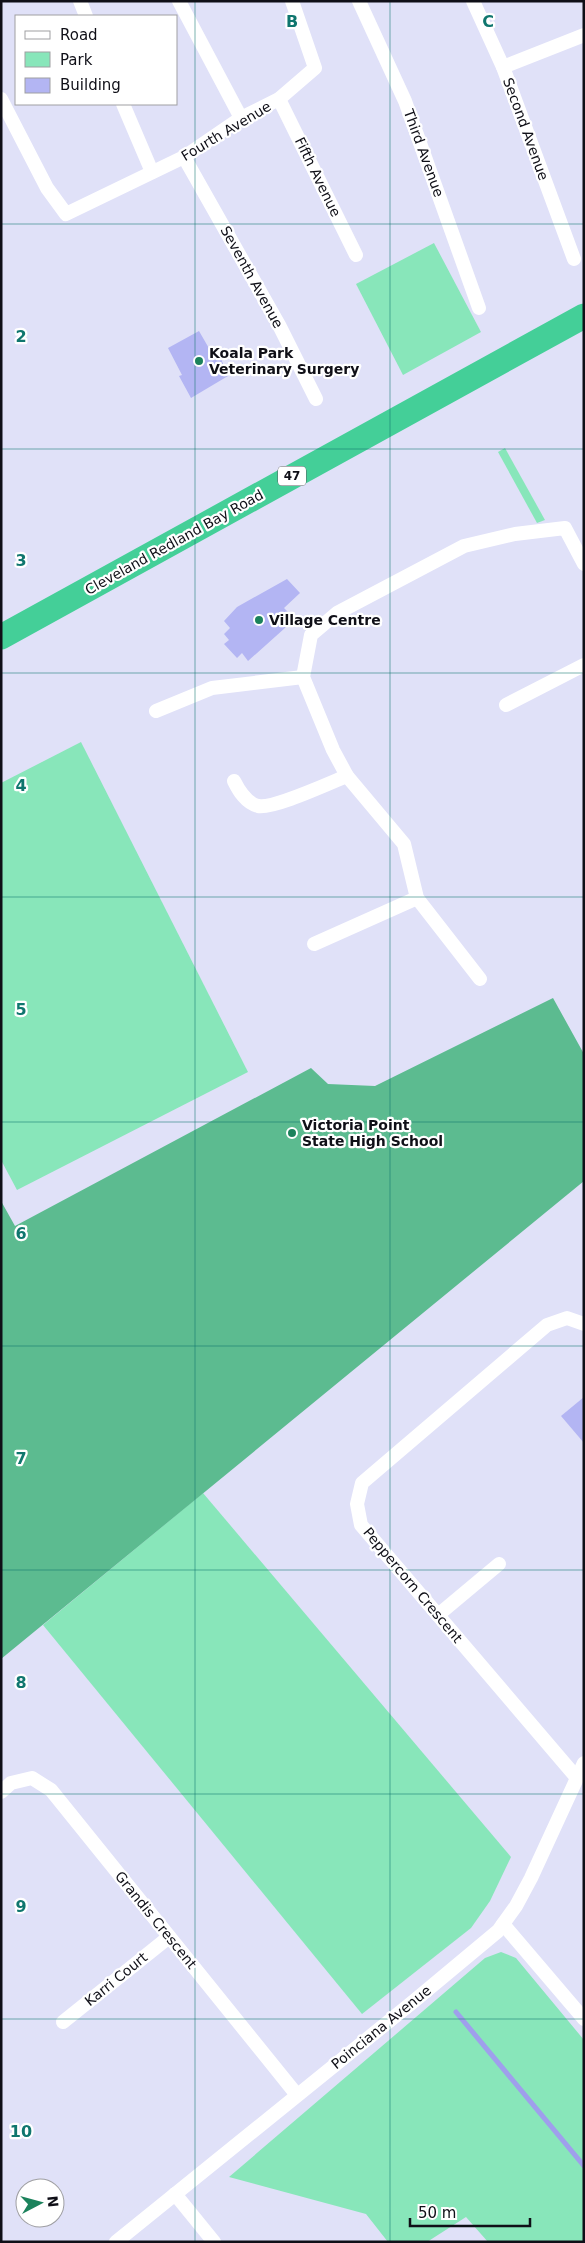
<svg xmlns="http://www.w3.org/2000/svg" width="585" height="2243" viewBox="0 0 585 2243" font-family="'DejaVu Sans',sans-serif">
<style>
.green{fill:#88e6ba}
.forest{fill:#5cbb90}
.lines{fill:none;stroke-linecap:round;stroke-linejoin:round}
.stream{stroke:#9f9fec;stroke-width:5}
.building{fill:#b3b5f3}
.street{stroke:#fff;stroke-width:14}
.highway{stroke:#44cf98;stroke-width:25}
.grid{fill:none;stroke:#0f766e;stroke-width:1;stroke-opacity:0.55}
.poi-dot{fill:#1c825c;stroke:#fff;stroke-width:2}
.labels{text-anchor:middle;stroke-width:4.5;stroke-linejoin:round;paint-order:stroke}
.shield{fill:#fff;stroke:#57575d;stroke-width:1}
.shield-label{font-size:12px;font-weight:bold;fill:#0f0f17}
.street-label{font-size:14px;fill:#0f0f17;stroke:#fff}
.poi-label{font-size:14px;font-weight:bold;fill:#0f0f17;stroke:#fff;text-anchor:start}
.grid-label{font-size:16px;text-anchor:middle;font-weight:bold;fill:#0f766e;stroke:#fff;stroke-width:4.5;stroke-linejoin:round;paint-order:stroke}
</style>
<rect width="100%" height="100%" fill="#e0e1f8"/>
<g class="green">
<path d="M434,243L481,332L403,375L356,284Z"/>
<path d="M505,448L545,520L537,523L498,452Z"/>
<path d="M81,742L248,1072L17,1190L1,1160V783Z"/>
<path d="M203,1493L511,1857L490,1901L471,1928L362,2014L43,1625Z"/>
<path d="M501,1952L516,1958L584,2040V2242H488L466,2217L427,2242H388L366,2214L229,2177L485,1958Z"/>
</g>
<path class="forest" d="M553,998L584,1054V1181L1,1659V1201L15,1226L311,1068L328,1084L375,1086Z"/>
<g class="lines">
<path class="stream" d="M456,2012L584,2166"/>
</g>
<g class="building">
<path d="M199,331L214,357L219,354L228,376L191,398L179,376L182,375L168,348Z"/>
<path d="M287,579L300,593L284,608L295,619L248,661L242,653L237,658L224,644L229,640L224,634L230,628L224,621L237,607Z"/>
<path d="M584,1397V1443L561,1416Z"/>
</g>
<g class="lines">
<g class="street">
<path d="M80,1L86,16"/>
<path d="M179,1L241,118"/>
<path d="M359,1L405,101L479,308"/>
<path d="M473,1L503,67L574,259"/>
<path d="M503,67L584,35"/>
<path d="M1,99L47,188L66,214L184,157L241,118L279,99L315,68L292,1"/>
<path d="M279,99L356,255"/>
<path d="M123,104L152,172"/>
<path d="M184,157L279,325L316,399"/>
<path d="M506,705L584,665"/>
<path d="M156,711L212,688L303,677"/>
<path d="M234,781C239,791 246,803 258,806C274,809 329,783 347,776"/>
<path d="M314,944L417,898"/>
<path d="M480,979L417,898L404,844L347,776L333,750L303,677L311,635L337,613L464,546L515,534L565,528L584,564"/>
<path d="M438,1615L499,1564"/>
<path d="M577,1778L361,1525L357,1504L362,1483L547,1325L567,1318L584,1324"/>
<path d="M1,1792L11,1783L32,1778L51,1790L297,2095"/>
<path d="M503,1924L584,2019"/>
<path d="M63,2022L169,1937"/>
<path d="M175,2194L214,2242"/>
<path d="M116,2242L414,2001L498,1931L516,1906L531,1878L584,1763"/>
</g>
<path class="highway" d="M1,637L584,316"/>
</g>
<path class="grid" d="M195,1V2242M390,1V2242M1,224H584M1,449H584M1,673H584M1,897H584M1,1122H584M1,1346H584M1,1570H584M1,1794H584M1,2019H584"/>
<g class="poi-dot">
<circle cx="199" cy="361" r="5"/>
<circle cx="259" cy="620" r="5"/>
<circle cx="292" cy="1133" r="5"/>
</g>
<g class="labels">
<rect class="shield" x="278" y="466.5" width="28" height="19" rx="4"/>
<g class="shield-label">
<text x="292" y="480">47</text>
</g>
<g class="street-label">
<text transform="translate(526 129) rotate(70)" y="5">Second Avenue</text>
<text transform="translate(226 131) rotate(-31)" y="5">Fourth Avenue</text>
<text transform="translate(424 153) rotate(70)" y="5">Third Avenue</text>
<text transform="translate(318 177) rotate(64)" y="5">Fifth Avenue</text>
<text transform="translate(252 277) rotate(61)" y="5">Seventh Avenue</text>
<text transform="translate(174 542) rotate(-29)" y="5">Cleveland Redland Bay Road</text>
<text transform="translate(413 1585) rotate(50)" y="5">Peppercorn Crescent</text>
<text transform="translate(156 1920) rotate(51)" y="5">Grandis Crescent</text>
<text transform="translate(116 1979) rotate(-39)" y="5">Karri Court</text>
<text transform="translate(381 2027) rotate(-39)" y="5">Poinciana Avenue</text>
</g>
<g class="poi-label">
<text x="209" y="358">Koala Park<tspan x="209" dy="16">Veterinary Surgery</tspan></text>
<text x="269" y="625">Village Centre</text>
<text x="302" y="1130">Victoria Point<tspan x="302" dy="16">State High School</tspan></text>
</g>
</g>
<g class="grid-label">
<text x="292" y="27">B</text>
<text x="488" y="27">C</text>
<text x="21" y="342">2</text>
<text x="21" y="566">3</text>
<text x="21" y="791">4</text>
<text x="21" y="1015">5</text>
<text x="21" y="1239">6</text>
<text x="21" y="1464">7</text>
<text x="21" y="1688">8</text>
<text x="21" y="1912">9</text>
<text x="21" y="2137">10</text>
</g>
<rect width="585" height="2243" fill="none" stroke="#0f0f17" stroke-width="5"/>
<rect x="15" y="15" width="162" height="90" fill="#ffffff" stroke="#9f9fa2"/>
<rect x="25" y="31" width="25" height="8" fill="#ffffff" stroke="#9f9fa2"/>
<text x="60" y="40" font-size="15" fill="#0f0f17">Road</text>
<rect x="25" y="52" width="25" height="15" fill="#88e6ba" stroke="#9f9fa2"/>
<text x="60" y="65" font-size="15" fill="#0f0f17">Park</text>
<rect x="25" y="78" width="25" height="15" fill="#b3b5f3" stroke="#9f9fa2"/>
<text x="60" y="90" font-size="15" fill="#0f0f17">Building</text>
<g transform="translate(40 2203) rotate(84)"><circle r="24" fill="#ffffff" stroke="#9f9fa2"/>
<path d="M0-4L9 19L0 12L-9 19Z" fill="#1c825c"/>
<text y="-8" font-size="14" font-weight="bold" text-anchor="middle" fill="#0f0f17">N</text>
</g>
<path d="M410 2218v8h120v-8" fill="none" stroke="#0f0f17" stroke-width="2.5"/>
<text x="418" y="2218" font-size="15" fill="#0f0f17" stroke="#ffffff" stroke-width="4" paint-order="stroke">50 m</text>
</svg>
